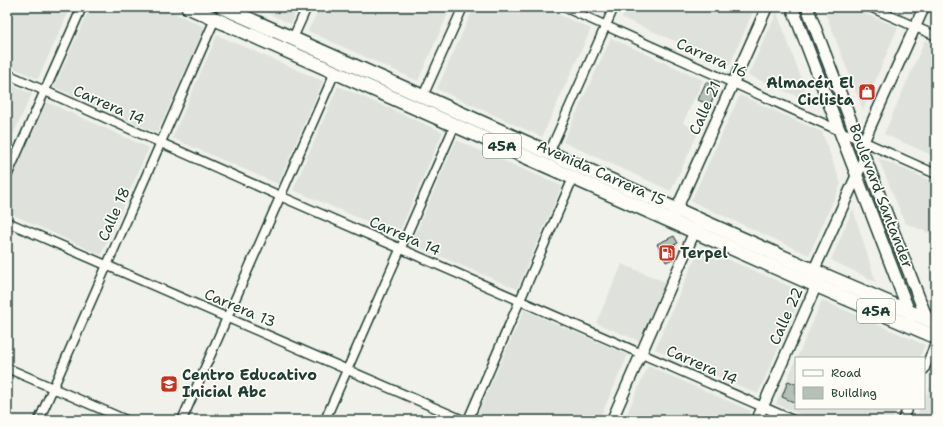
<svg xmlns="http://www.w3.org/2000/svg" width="943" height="427" viewBox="0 0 943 427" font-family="'Shantell Sans',sans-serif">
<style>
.built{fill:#dfe2dc}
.building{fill:#b6bfb8;stroke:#1f3d34}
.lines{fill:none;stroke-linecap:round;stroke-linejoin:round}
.minor-casing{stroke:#1f3d34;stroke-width:11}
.tertiary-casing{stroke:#1f3d34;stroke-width:13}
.secondary-casing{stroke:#1f3d34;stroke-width:14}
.primary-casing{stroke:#1f3d34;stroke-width:16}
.minor{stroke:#fdfcf7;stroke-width:8}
.tertiary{stroke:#fdfcf7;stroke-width:10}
.secondary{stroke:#fdfcf7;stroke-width:11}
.primary{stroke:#fdfcf7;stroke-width:13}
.labels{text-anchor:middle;stroke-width:3.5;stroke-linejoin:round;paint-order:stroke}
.shield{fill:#fdfcf7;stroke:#62766e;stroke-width:1}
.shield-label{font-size:14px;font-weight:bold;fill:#1f3d34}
.street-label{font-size:15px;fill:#1f3d34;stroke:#fdfcf7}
.poi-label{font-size:15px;font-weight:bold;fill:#1f3d34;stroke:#fdfcf7;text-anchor:start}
</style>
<rect width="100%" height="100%" fill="#f0f1eb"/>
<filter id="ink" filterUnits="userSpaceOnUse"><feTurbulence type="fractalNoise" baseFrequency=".025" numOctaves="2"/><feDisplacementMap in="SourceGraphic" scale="8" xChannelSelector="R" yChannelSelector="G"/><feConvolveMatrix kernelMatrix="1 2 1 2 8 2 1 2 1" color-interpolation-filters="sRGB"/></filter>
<g filter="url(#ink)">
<g class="built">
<path d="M7,7H71L38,79L7,65Z"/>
<path d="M90,7H161L205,27L157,133L54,87Z"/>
<path d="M254,7H298L291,24Z"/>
<path d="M320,7H451L418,81L308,31Z"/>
<path d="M474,7H542L591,29L542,137L437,89Z"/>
<path d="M627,7H755L730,65L622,18Z"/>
<path d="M823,7H848L898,27L863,110Z"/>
<path d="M777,12L810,102L748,75Z"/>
<path d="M217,35L323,81L278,184L172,138Z"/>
<path d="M611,38L703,80L683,123L699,131L671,191L563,142Z"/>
<path d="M925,40L936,45V157L884,134Z"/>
<path d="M7,83L32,94L7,148Z"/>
<path d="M338,86L443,132L398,235L293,190Z"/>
<path d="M740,95L822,132L841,184L809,255L691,201Z"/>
<path d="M47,102L149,148L101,255L7,212V189Z"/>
<path d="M456,140L562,186L517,289L411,244Z"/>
<path d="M878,158L936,183V236L905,223Z"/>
<path d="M853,209L876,282L831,260Z"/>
<path d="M700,247L803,292L758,394L655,349Z"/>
<path d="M622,264L665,282L639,341L596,323Z"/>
<path d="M822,300L925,345L919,358H797Z"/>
<path d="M524,310L628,355L599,420H482L476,418Z"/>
<path d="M796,360V408H897L892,420H813L776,404Z"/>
<path d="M648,366L751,411L747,420H624Z"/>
<path d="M936,373V420H915L920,408H924V400Z"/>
</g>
<g class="building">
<path d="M706,82L718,88L710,105L698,100Z"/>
<path d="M674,236L678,243L669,247L675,258L666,262L657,244Z"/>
<path d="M788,381L796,384V403L782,397Z"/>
</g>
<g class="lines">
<g class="minor-casing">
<g id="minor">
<path d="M564,7L936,174"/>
<path d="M870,7L936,36"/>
<path d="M293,38L307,7"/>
<path d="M7,74L280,196L793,420"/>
<path d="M423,96L463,7"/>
<path d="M549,153L614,7"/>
<path d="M7,176L82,7"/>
<path d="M7,222L463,420"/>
<path d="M7,368L126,420"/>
<path d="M924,370L936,342"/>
<path d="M39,420L215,19"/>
<path d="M182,420L335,72"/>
<path d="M325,420L455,125"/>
<path d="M468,420L573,178"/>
<path d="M902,420L908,408"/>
</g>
</g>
<g class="tertiary-casing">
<g id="tertiary">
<path d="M861,147L924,7"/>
<path d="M674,215L767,7"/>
<path d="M612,420L697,226"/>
<path d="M757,420L816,286L814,270L865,157"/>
</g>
</g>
<g class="secondary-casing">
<g id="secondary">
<path d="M792,7L911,317"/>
<path d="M807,7L927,319"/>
</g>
</g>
<g class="primary-casing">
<g id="primary">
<path d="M188,7L806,281L936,337"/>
<path d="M222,7L803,266L936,323"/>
</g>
</g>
<use href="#minor" class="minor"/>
<use href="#tertiary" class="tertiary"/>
<use href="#secondary" class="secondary"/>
<use href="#primary" class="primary"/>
</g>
</g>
<defs>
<g id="shop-square" transform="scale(0.9)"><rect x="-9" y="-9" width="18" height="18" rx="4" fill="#c8321e" stroke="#fdfcf7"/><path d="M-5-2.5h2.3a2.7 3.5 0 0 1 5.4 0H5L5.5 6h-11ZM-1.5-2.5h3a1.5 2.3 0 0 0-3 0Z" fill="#fff"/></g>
<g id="fuel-square" transform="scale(0.9)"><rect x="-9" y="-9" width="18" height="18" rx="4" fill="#c8321e" stroke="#fdfcf7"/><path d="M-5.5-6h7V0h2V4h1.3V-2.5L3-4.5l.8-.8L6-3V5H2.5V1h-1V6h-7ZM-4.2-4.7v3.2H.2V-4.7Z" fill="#fff"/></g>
<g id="school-square" transform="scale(0.9)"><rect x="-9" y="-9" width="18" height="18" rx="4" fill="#c8321e" stroke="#fdfcf7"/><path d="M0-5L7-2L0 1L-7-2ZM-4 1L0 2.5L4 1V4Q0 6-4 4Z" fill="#fff"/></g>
</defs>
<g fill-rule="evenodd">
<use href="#shop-square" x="867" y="92"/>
<use href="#fuel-square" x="667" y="253"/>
<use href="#school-square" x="169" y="384"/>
</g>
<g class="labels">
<g class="shield">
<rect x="483" y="134" width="38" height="24" rx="3"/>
<rect x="857" y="299" width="38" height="24" rx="3"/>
</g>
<g class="shield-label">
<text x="502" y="151">45A</text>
<text x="876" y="316">45A</text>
</g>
<g class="street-label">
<text transform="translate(712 58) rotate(24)" y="5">Carrera 16</text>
<text transform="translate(109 105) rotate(24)" y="5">Carrera 14</text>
<text transform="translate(705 108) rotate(-66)" y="5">Calle 21</text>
<text transform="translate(601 173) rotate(24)" y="5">Avenida Carrera 15</text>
<text transform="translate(881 196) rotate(69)" y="5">Boulevard Santander</text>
<text transform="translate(114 214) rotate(-66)" y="5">Calle 18</text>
<text transform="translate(405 236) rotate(24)" y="5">Carrera 14</text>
<text transform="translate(240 308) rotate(23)" y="5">Carrera 13</text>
<text transform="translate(786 316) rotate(-66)" y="5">Calle 22</text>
<text transform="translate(702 365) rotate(24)" y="5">Carrera 14</text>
</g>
<g class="poi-label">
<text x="854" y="88" text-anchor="end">Almacén El<tspan x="854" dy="17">Ciclista</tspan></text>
<text x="680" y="258">Terpel</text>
<text x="182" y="380">Centro Educativo<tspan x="182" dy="17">Inicial Abc</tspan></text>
</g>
</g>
<rect width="943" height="427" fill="none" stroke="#fdfcf7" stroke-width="24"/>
<rect x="12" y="12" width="919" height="403" fill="none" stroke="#1f3d34" stroke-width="1.5" filter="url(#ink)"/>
<rect x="795" y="357" width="130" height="52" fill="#fdfcf7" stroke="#a4b0a9"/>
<rect x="803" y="370" width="20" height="6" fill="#fdfcf7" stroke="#a4b0a9"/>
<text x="831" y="377" font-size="12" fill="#1f3d34">Road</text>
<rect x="803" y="387" width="20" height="12" fill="#b6bfb8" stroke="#a4b0a9"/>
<text x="831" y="397" font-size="12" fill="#1f3d34">Building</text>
</svg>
